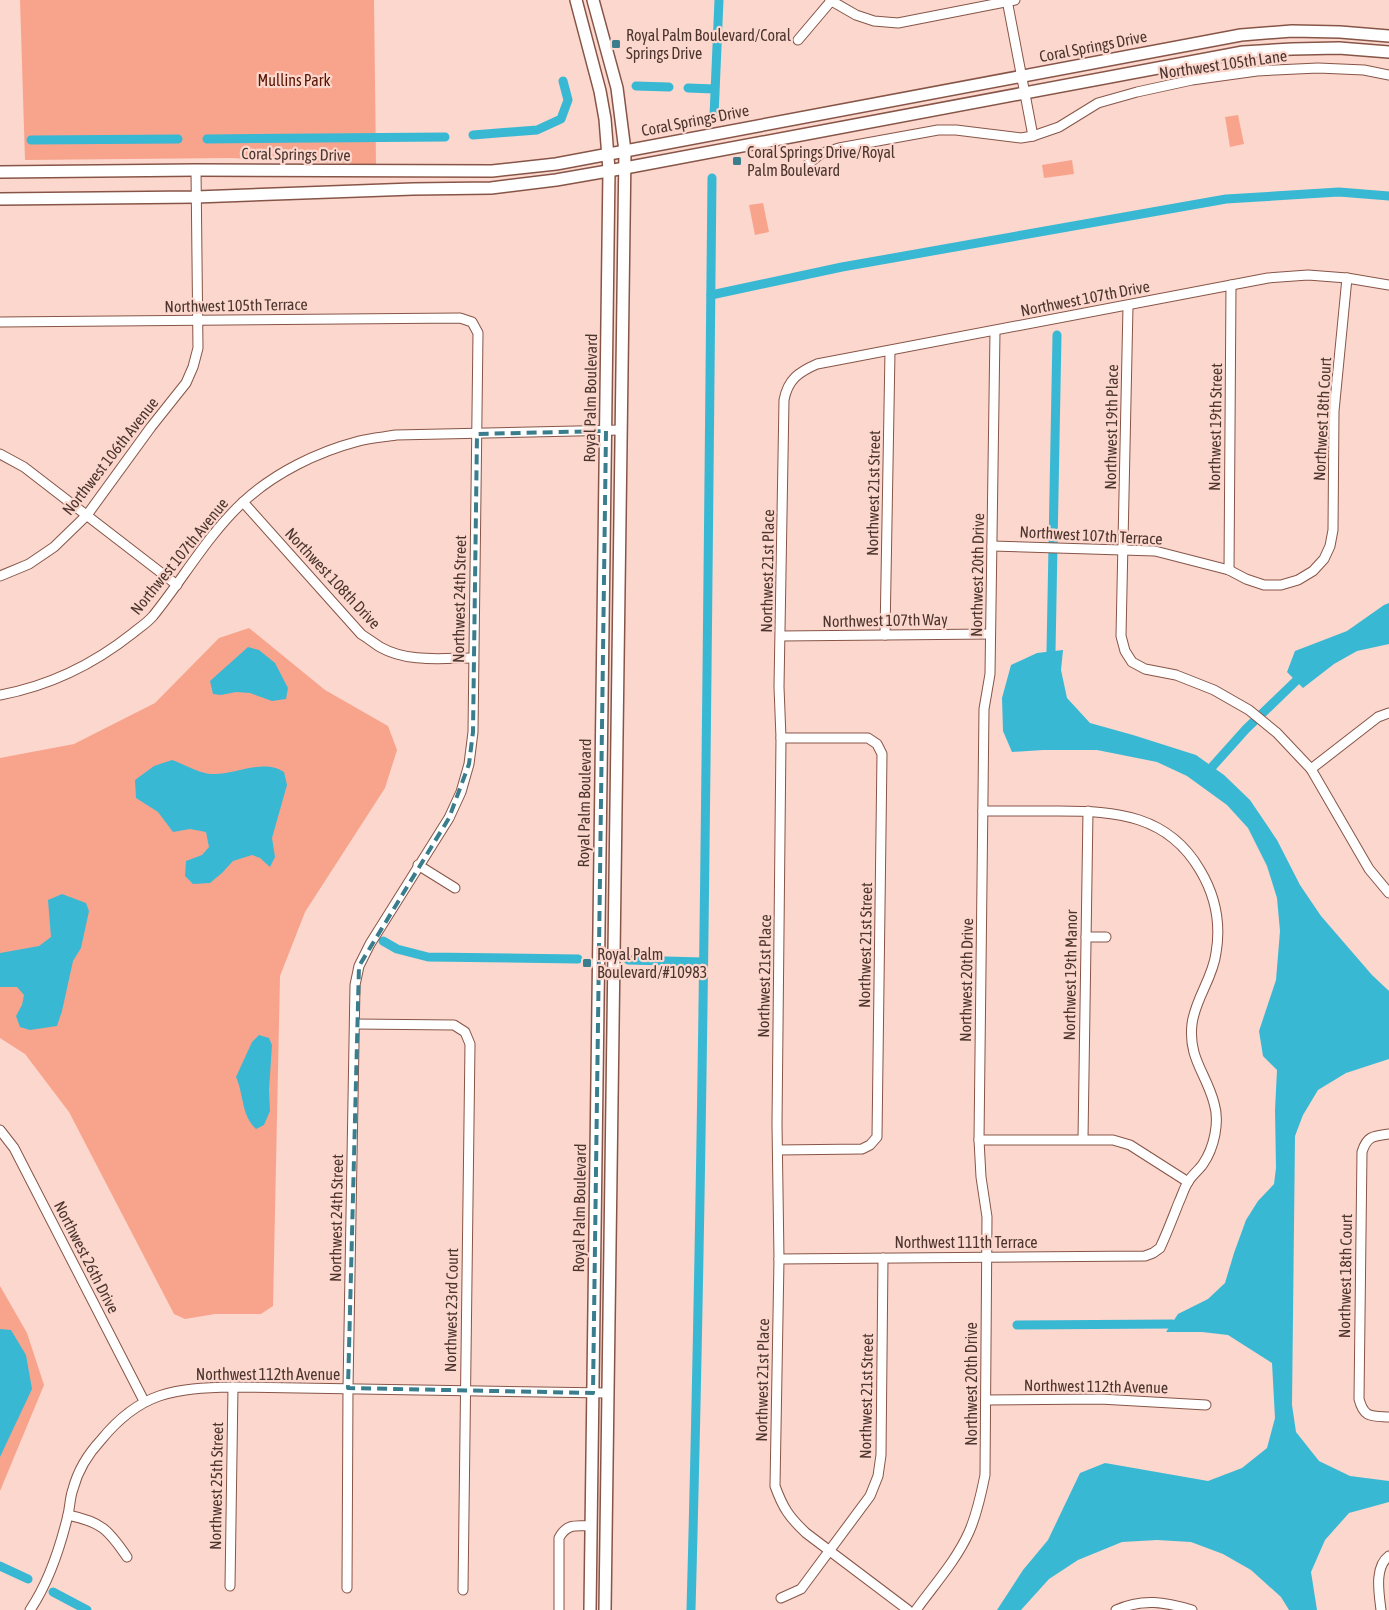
<svg xmlns="http://www.w3.org/2000/svg" width="1389" height="1610" viewBox="0 0 1389 1610" font-family="'Asap Condensed',sans-serif">
<style>
.green{fill:#f8a48c}
.water{fill:#39b8d4}
.lines{fill:none;stroke-linecap:round;stroke-linejoin:round}
.canal{stroke:#39b8d4;stroke-width:9}
.street-casing{stroke:#875547;stroke-width:11}
.secondary-casing{stroke:#875547;stroke-width:14}
.street{stroke:#fff;stroke-width:9}
.secondary{stroke:#fff;stroke-width:11}
.marked{fill:none;stroke:#3a7d8d;stroke-width:4;stroke-dasharray:10 6;stroke-linejoin:round}
.poi-dot{fill:#3a7d8d;stroke:#fbd7cd;stroke-width:2}
.labels{text-anchor:middle;stroke-width:4.5;stroke-linejoin:round;paint-order:stroke}
.poi-label{font-size:16px;fill:#4c352e;stroke:#fbd7cd;text-anchor:start}
.street-label{font-size:16px;fill:#4c352e;stroke:#fbd7cd}
.park-label{font-size:16px;fill:#591501;stroke:#fbd7cd}
</style>
<rect width="100%" height="100%" fill="#fbd7cd"/>
<g class="green">
<path d="M20,0H374L376,165L231,158L25,160Z"/>
<path d="M1238,115L1244,144L1230,147L1225,117Z"/>
<path d="M1072,160L1074,174L1044,178L1042,165Z"/>
<path d="M763,203L769,232L755,235L749,205Z"/>
<path d="M249,628L325,690L388,726L397,750L385,788L305,912L280,976L273,1306L261,1314H215L185,1319L174,1314L69,1112L25,1054L0,1038V758L74,744L155,703L219,638Z"/>
<path d="M0,1286L27,1333L44,1385L0,1491Z"/>
</g>
<g class="water">
<path d="M1389,603V644L1357,651L1334,664L1303,688L1287,672L1295,651L1347,631L1384,605Z"/>
<path d="M248,647L259,650L275,663L288,688L286,699L272,701L250,693L236,692L221,695L213,694L210,681Z"/>
<path d="M1063,650L1061,670L1067,698L1090,723L1133,735L1196,755L1224,775L1250,800L1277,840L1300,885L1321,916L1372,975L1389,991V1059L1346,1073L1318,1090L1303,1115L1295,1136L1292,1405L1296,1432L1319,1461L1350,1476L1389,1481V1502L1349,1513L1325,1540L1311,1572L1317,1610H1289L1281,1597L1251,1570L1223,1554L1191,1542L1157,1540L1122,1542L1078,1560L1049,1579L1021,1610H997L1023,1570L1048,1540L1080,1473L1105,1463L1208,1481L1242,1468L1267,1448L1275,1418L1272,1363L1228,1335L1202,1332H1166L1178,1314L1208,1299L1225,1283L1234,1253L1246,1220L1258,1201L1274,1184L1276,1168L1275,1110L1277,1070L1263,1056L1259,1031L1276,980L1280,931L1277,898L1267,866L1248,828L1227,805L1187,776L1157,762L1097,750H1043L1012,752L1003,731L1002,698L1011,665L1037,653Z"/>
<path d="M172,760C183,764 201,774 212,774C235,775 264,758 284,772L287,785L272,838L275,857L270,867L260,858L252,855L233,861L222,873L210,883L193,884L185,876L186,861L202,855L209,847L206,832L190,829L173,832L158,812L136,798L135,780L154,766Z"/>
<path d="M62,894L86,903L89,911L81,948L73,961L62,1011L57,1026L30,1030L20,1027L16,1016L22,1005L24,995L17,987H0V953L39,946L51,937L48,900Z"/>
<path d="M259,1035L269,1038L272,1045L269,1090L270,1111L264,1125L256,1129C241,1115 244,1095 236,1077L252,1042Z"/>
<path d="M0,1329L11,1330L26,1355L32,1389L0,1457Z"/>
</g>
<g class="lines">
<g class="canal">
<path d="M636,86L669,87"/>
<path d="M688,88L714,89"/>
<path d="M714,116L719,0"/>
<path d="M473,135L537,130L561,119L568,100L563,81"/>
<path d="M207,139L445,137"/>
<path d="M31,140L178,139"/>
<path d="M711,295L842,267L1226,199L1339,192L1389,196"/>
<path d="M1051,652L1057,335"/>
<path d="M1212,767L1246,729L1300,677"/>
<path d="M383,941L397,949L428,957L578,959"/>
<path d="M628,960L703,962"/>
<path d="M1017,1325L1172,1324"/>
<path d="M0,1566L28,1579"/>
<path d="M53,1592L87,1610"/>
<path d="M691,1610C704,1133 707,655 712,178"/>
</g>
<g class="street-casing">
<g id="street">
<path d="M830,0L856,15L874,21L898,23L1015,0"/>
<path d="M1007,0L1033,136"/>
<path d="M798,40L831,1"/>
<path d="M808,164L822,153L839,148L938,130H956L1021,138L1033,136L1059,127L1098,103L1137,92L1192,80L1257,71L1318,68L1364,70L1389,75"/>
<path d="M1128,306L1121,636L1125,651L1132,662L1145,669L1176,675L1214,690L1249,710L1277,733L1311,769L1369,869L1389,893"/>
<path d="M0,322L460,318L472,322L478,333L473,732L469,764L461,792L449,818L370,944L359,966L355,985L348,1388L347,1588"/>
<path d="M0,454L24,467L177,585"/>
<path d="M243,502L361,634C367,638 374,643 380,647C408,663 443,658 473,658"/>
<path d="M992,546L1155,551L1229,570L1246,579L1264,585H1281L1298,580L1313,571L1324,559L1330,546L1333,530L1334,411L1347,278"/>
<path d="M1229,570L1231,285"/>
<path d="M0,576L29,564L54,547L87,515L151,427L186,383L193,367L198,348L196,170"/>
<path d="M885,635L890,351"/>
<path d="M781,636L990,634"/>
<path d="M0,695C49,686 94,664 133,633C139,628 147,623 153,616C183,579 207,536 242,503C274,473 317,452 359,441C371,438 384,437 396,435L621,430"/>
<path d="M1311,769L1378,717L1389,713"/>
<path d="M418,865L455,888"/>
<path d="M1086,937H1106"/>
<path d="M355,1024L454,1025L465,1032L470,1044L463,1590"/>
<path d="M0,1130L14,1148L144,1401"/>
<path d="M1389,1134C1373,1136 1367,1136 1362,1152L1359,1399C1364,1418 1371,1416 1389,1417"/>
<path d="M1083,1139L1088,811"/>
<path d="M979,1140H1113L1130,1145L1188,1182"/>
<path d="M778,1150L862,1149L870,1145L877,1137L882,754L877,744L868,738H781"/>
<path d="M779,1259L1145,1256L1153,1253L1160,1248C1167,1233 1173,1217 1179,1202C1182,1196 1184,1188 1188,1182C1192,1175 1199,1170 1203,1164C1214,1148 1220,1122 1214,1103C1206,1073 1188,1058 1192,1024C1195,999 1213,978 1216,953C1221,924 1215,895 1200,870C1168,815 1116,811 1059,811C1033,811 1008,811 983,811"/>
<path d="M986,1400L1100,1399L1206,1405"/>
<path d="M68,1515C101,1522 108,1529 127,1557"/>
<path d="M230,1586L233,1387"/>
<path d="M781,1598L801,1589L870,1496L878,1476L881,1455L883,1258"/>
<path d="M30,1610C49,1582 60,1548 68,1515C70,1506 70,1497 73,1489C78,1470 88,1454 101,1440C140,1392 174,1388 233,1387L608,1393"/>
<path d="M559,1610V1538C567,1523 576,1526 591,1526"/>
<path d="M908,1610L806,1533C789,1517 783,1508 775,1486L779,1259L777,1124L781,738L779,687L784,400C788,379 799,372 817,364L1268,278L1308,275L1347,278L1389,285"/>
<path d="M916,1610C934,1585 956,1561 969,1532C977,1514 981,1495 985,1475L987,1217L981,1177L979,1140L984,709L990,674L995,331"/>
<path d="M1116,1610C1143,1598 1165,1602 1192,1610"/>
<path d="M1381,1610C1379,1593 1374,1567 1389,1556"/>
</g>
</g>
<g class="secondary-casing">
<g id="secondary">
<path d="M576,0L600,91L605,119L609,170L590,1610"/>
<path d="M593,0L617,88L625,151L605,1610"/>
<path d="M0,172L196,170L492,171L556,164L1241,35L1292,31L1340,32L1389,36"/>
<path d="M0,199L196,197L413,189L491,188L556,180L625,168L1243,52L1292,49L1339,48L1389,52"/>
</g>
</g>
<use href="#street" class="street"/>
<use href="#secondary" class="secondary"/>
</g>
<path class="marked" d="M606,431L593,1393L348,1388L359,966L449,818L469,764L473,732L477,434Z"/>
<g class="poi-dot">
<rect x="611" y="39" width="10" height="10" rx="2.5"/>
<rect x="732" y="156" width="10" height="10" rx="2.5"/>
<rect x="582" y="958" width="10" height="10" rx="2.5"/>
</g>
<g class="labels">
<g class="poi-label">
<text x="626" y="41">Royal Palm Boulevard/Coral<tspan x="626" dy="18">Springs Drive</tspan></text>
<text x="747" y="158">Coral Springs Drive/Royal<tspan x="747" dy="18">Palm Boulevard</tspan></text>
<text x="597" y="960">Royal Palm<tspan x="597" dy="18">Boulevard/#10983</tspan></text>
</g>
<g class="street-label">
<text transform="translate(1093 46) rotate(-11)" y="6">Coral Springs Drive</text>
<text transform="translate(1223 64) rotate(-8)" y="6">Northwest 105th Lane</text>
<text transform="translate(695 120) rotate(-11)" y="6">Coral Springs Drive</text>
<text transform="translate(296 154) rotate(1)" y="6">Coral Springs Drive</text>
<text transform="translate(1085 298) rotate(-11)" y="6">Northwest 107th Drive</text>
<text transform="translate(236 305) rotate(-1)" y="6">Northwest 105th Terrace</text>
<text transform="translate(590 398) rotate(-89)" y="6">Royal Palm Boulevard</text>
<text transform="translate(1322 419) rotate(-87)" y="6">Northwest 18th Court</text>
<text transform="translate(1111 427) rotate(-89)" y="6">Northwest 19th Place</text>
<text transform="translate(1215 427) rotate(-89)" y="6">Northwest 19th Street</text>
<text transform="translate(110 456) rotate(-52)" y="6">Northwest 106th Avenue</text>
<text transform="translate(873 493) rotate(-89)" y="6">Northwest 21st Street</text>
<text transform="translate(1091 535) rotate(3)" y="6">Northwest 107th Terrace</text>
<text transform="translate(179 556) rotate(-51)" y="6">Northwest 107th Avenue</text>
<text transform="translate(767 571) rotate(-89)" y="6">Northwest 21st Place</text>
<text transform="translate(977 575) rotate(-89)" y="6">Northwest 20th Drive</text>
<text transform="translate(333 578) rotate(47)" y="6">Northwest 108th Drive</text>
<text transform="translate(459 599) rotate(-89)" y="6">Northwest 24th Street</text>
<text transform="translate(885 620) rotate(-1)" y="6">Northwest 107th Way</text>
<text transform="translate(584 803) rotate(-89)" y="6">Royal Palm Boulevard</text>
<text transform="translate(865 945) rotate(-89)" y="6">Northwest 21st Street</text>
<text transform="translate(1070 975) rotate(-89)" y="6">Northwest 19th Manor</text>
<text transform="translate(764 976) rotate(-89)" y="6">Northwest 21st Place</text>
<text transform="translate(966 980) rotate(-89)" y="6">Northwest 20th Drive</text>
<text transform="translate(579 1208) rotate(-89)" y="6">Royal Palm Boulevard</text>
<text transform="translate(336 1218) rotate(-89)" y="6">Northwest 24th Street</text>
<text x="966" y="1248">Northwest 111th Terrace</text>
<text transform="translate(87 1257) rotate(63)" y="6">Northwest 26th Drive</text>
<text transform="translate(1345 1276) rotate(-89)" y="6">Northwest 18th Court</text>
<text transform="translate(451 1310) rotate(-89)" y="6">Northwest 23rd Court</text>
<text x="268" y="1380">Northwest 112th Avenue</text>
<text transform="translate(762 1380) rotate(-89)" y="6">Northwest 21st Place</text>
<text transform="translate(971 1384) rotate(-90)" y="6">Northwest 20th Drive</text>
<text transform="translate(1096 1386) rotate(1)" y="6">Northwest 112th Avenue</text>
<text transform="translate(866 1396) rotate(-89)" y="6">Northwest 21st Street</text>
<text transform="translate(216 1486) rotate(-89)" y="6">Northwest 25th Street</text>
</g>
<g class="park-label">
<text x="294" y="86">Mullins Park</text>
</g>
</g>
</svg>
